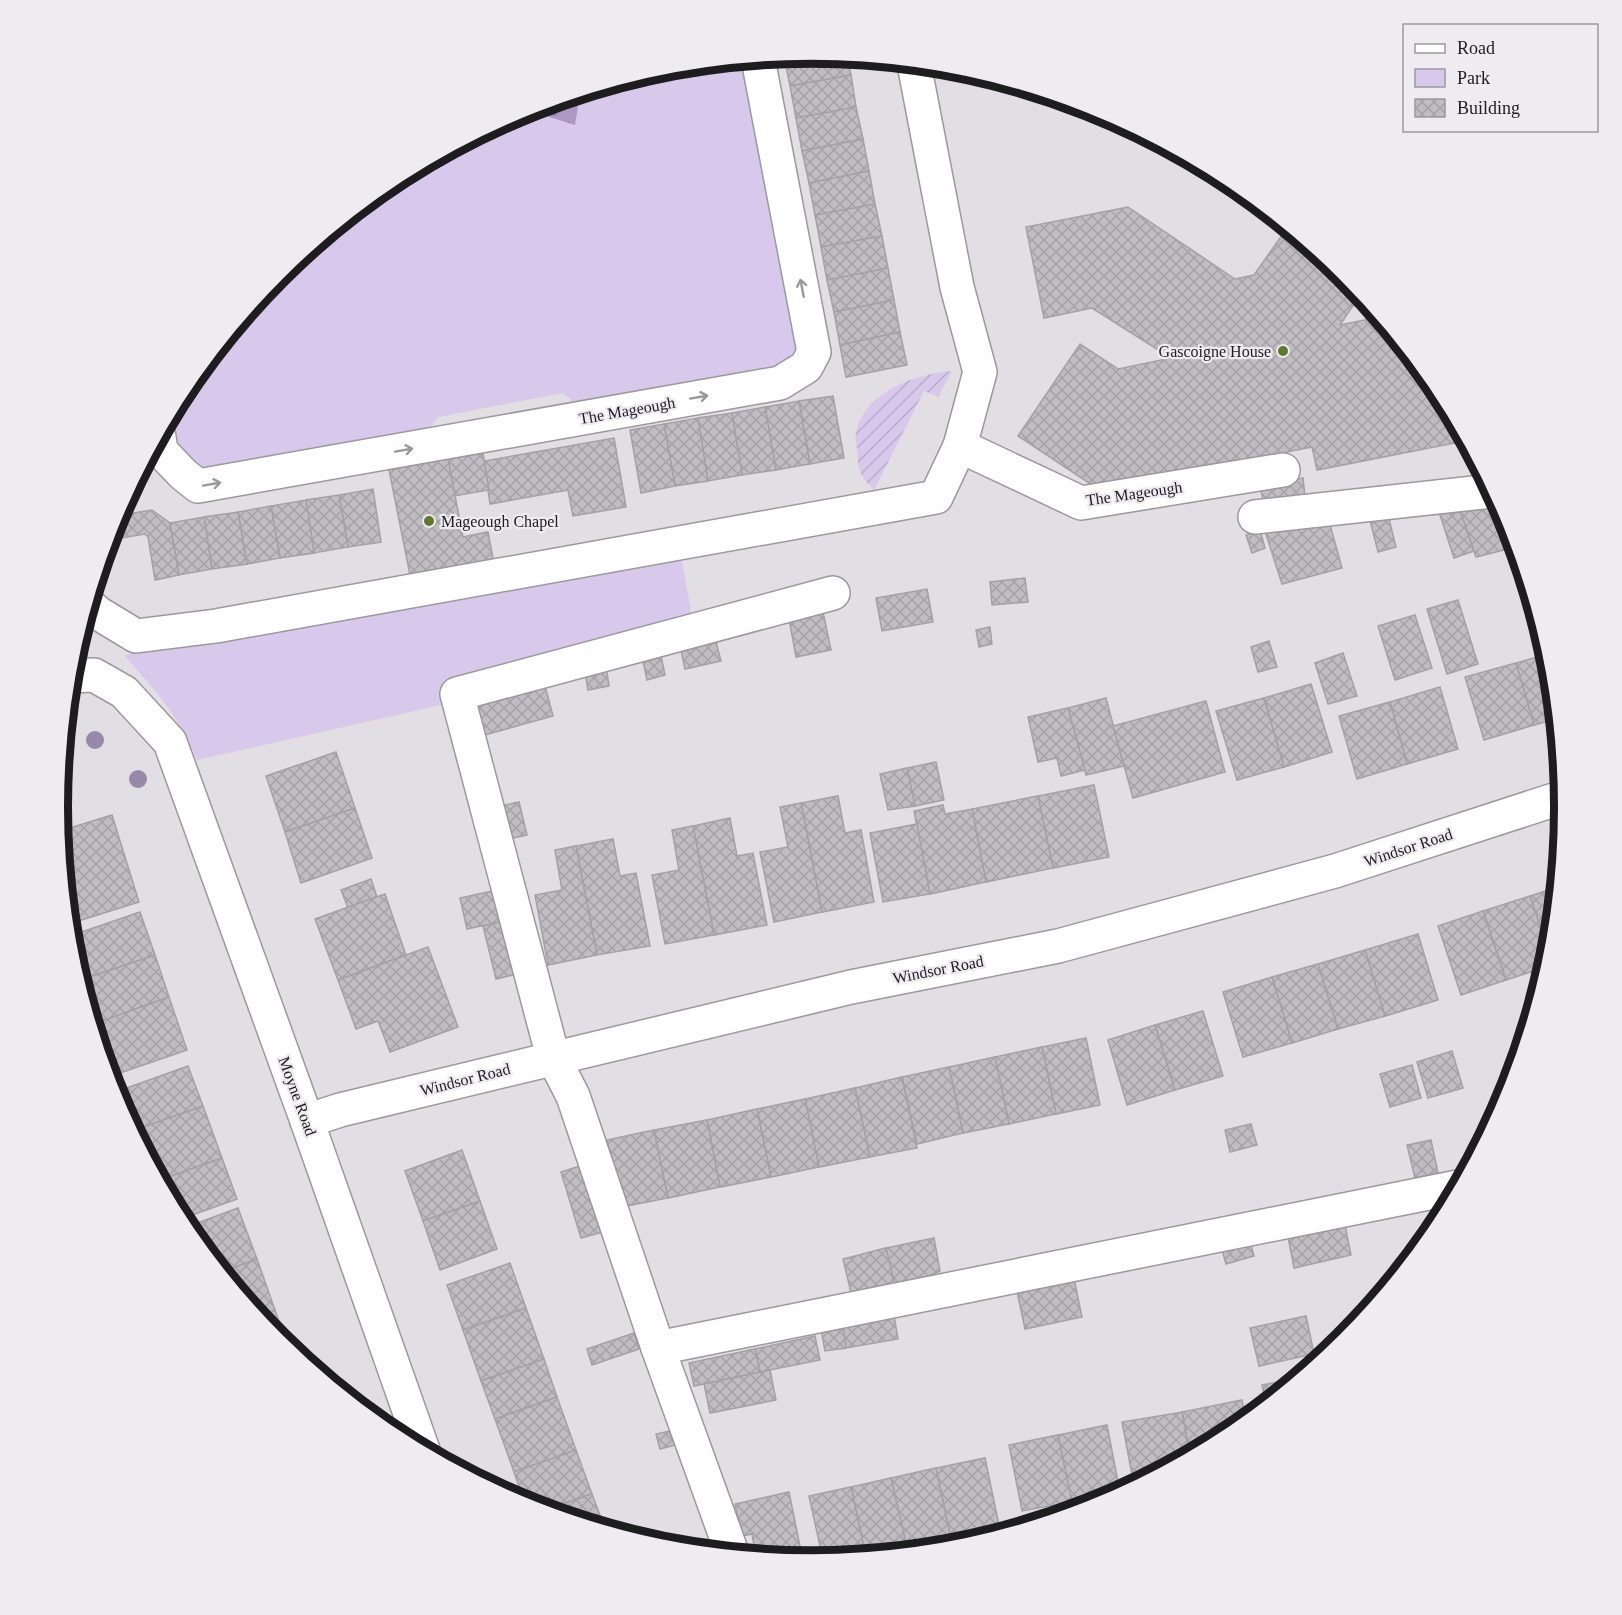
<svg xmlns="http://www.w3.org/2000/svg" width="1622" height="1615" viewBox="0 0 1622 1615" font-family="Georgia,serif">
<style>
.green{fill:#d8c8eb}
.forest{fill:url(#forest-firs)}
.garden{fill:url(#garden-furrows)}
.building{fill:url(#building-cross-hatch);stroke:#a3a1a5;stroke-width:1.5}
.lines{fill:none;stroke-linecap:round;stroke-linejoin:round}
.minor-casing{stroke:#9b999d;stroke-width:36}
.minor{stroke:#fff;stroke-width:33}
.tree{fill:#9888a9}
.oneway{stroke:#99999a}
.poi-dot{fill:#5f792c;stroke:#eeecf1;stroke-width:2}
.labels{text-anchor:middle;stroke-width:4.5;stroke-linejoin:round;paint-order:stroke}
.poi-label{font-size:16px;fill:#1d1c1e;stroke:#eeecf1;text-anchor:end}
.street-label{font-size:16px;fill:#1d1c1e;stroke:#eeecf1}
.rim{fill:none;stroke:#1d1c1e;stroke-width:8}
</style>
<defs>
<pattern id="forest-firs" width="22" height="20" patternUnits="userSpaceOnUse" patternTransform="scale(1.5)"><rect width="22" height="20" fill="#ac98c3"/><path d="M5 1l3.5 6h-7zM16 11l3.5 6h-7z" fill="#8b7b9e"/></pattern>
<pattern id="garden-furrows" width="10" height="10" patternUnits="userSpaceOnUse" patternTransform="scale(1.5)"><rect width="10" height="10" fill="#d8c8eb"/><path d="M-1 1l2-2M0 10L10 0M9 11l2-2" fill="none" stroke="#b9abc9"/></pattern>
<pattern id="building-cross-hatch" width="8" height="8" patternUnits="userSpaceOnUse" patternTransform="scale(1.5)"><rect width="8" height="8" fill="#bfbdc2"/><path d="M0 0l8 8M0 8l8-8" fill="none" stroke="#a4a2a6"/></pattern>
</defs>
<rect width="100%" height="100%" fill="#e1dfe3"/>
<g class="green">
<path d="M748,60L803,337L782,369L581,408L563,393L438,417L423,438L207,477L181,463L166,423L185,389L278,274L393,181L523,111L664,68Z"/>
<path d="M681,556L693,622L450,703L197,760C179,716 155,690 124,655Z"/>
</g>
<path class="forest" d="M580,94L575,125L527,110Z"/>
<path class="garden" d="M952,371L938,397L924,391L874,490C858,473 859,472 857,450C856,444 855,437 856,431C867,391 915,374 952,371Z"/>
<g class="building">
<path d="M811,54L847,58L851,75L790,86L784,57Z"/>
<path d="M851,75L856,107L796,118L790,86Z"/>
<path d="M856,107L863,139L802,151L796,118Z"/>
<path d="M863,139L869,171L809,183L802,151Z"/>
<path d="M869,171L875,204L815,215L809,183Z"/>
<path d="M875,204L882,236L821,247L815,215Z"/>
<path d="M1128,207L1235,279L1254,275L1287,228L1344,275L1360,295L1340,325L1379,317L1438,389L1465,441L1317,470L1312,447L1098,489L1018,436L1080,344L1118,369L1171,358L1092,308L1044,318L1026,227Z"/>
<path d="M882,236L888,268L827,280L821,247Z"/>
<path d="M888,268L894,300L834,312L827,280Z"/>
<path d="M894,300L900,332L840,345L834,312Z"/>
<path d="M900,332L907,365L846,377L840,345Z"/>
<path d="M833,396L844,458L810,464L799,401Z"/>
<path d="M799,401L810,464L776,470L765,407Z"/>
<path d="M765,407L776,470L742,475L732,413Z"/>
<path d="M732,413L742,475L708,481L698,418Z"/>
<path d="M698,418L708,481L675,486L664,424Z"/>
<path d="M664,424L675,486L641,493L630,430Z"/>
<path d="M614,438L626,507L573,516L568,490L490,504L484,461Z"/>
<path d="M483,453L489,490L454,496L448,459Z"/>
<path d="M448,459L463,537L488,532L494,564L411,580L389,470Z"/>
<path d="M138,476L141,494L127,497Z"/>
<path d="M1303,478L1305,497L1263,502L1260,484Z"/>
<path d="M373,489L381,542L348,547L339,495Z"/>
<path d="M339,495L348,547L314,553L306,500Z"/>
<path d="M306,500L314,553L280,558L271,506Z"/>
<path d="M1497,501L1507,519L1516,547L1476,557L1459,508Z"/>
<path d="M271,506L280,558L247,564L238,512Z"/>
<path d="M1459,508L1474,551L1454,558L1438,509Z"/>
<path d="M152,510L170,523L179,575L155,580L148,537L145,534L109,540L116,516Z"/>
<path d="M238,512L247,564L212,569L204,517Z"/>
<path d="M1388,515L1396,547L1378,552L1370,520Z"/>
<path d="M204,517L212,569L179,575L170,523Z"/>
<path d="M1329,521L1342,568L1282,584L1263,525Z"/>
<path d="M1260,530L1265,548L1252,553L1246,535Z"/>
<path d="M1025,578L1028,602L992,605L990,582Z"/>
<path d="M927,589L933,622L882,631L876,598Z"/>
<path d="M1458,600L1478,664L1447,674L1427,609Z"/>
<path d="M823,612L831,650L796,657L789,619Z"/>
<path d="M1415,615L1432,668L1395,680L1378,626Z"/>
<path d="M990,627L992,644L979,647L976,630Z"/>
<path d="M715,638L721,661L685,669L680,646Z"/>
<path d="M1269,641L1277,667L1258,672L1251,647Z"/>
<path d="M660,651L665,675L647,680L642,656Z"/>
<path d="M1343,653L1357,696L1328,704L1315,663Z"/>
<path d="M1548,654L1556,719L1534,725L1516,663Z"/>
<path d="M1516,663L1534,725L1484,740L1465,677Z"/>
<path d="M606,666L609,686L588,690L585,672Z"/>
<path d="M544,682L553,716L481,736L472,702Z"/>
<path d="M1311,684L1332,752L1284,767L1264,698Z"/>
<path d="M1440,687L1458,749L1407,764L1390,702Z"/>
<path d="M1106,698L1124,766L1086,775L1068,708Z"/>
<path d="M1264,698L1284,767L1237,780L1216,711Z"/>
<path d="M1206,701L1225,772L1133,798L1113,726Z"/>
<path d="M1390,702L1407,764L1357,779L1339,716Z"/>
<path d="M1068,708L1085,770L1061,776L1057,758L1038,762L1028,717Z"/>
<path d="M336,752L355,808L285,832L266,776Z"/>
<path d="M936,762L944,800L915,806L907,768Z"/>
<path d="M907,768L915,806L888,810L880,774Z"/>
<path d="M1094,785L1109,857L1053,868L1038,796Z"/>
<path d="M838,796L845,833L861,830L874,902L822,912L801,803Z"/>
<path d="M1038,796L1053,868L986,882L972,809Z"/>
<path d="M519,802L527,835L509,839L501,806Z"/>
<path d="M801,803L822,912L774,922L760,852L788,847L780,807Z"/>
<path d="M943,805L945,814L972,809L986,882L930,894L914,811Z"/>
<path d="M355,808L372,858L301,883L285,832Z"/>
<path d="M112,815L139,902L69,924L60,831Z"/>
<path d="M730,818L737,856L753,853L767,925L714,935L693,826Z"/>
<path d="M917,824L930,894L883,902L870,833Z"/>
<path d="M693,826L714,935L665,944L652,875L679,870L672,830Z"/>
<path d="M613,839L620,876L636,873L650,946L597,955L576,846Z"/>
<path d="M576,846L597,955L548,965L535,895L562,890L555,850Z"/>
<path d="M371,879L377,897L348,908L341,890Z"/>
<path d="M1557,887L1550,955V956L1530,896Z"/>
<path d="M497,890L504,921L467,929L460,898Z"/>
<path d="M385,894L406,955L338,980L315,919Z"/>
<path d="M1530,896L1550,956L1546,967L1506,980L1483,911Z"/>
<path d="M1483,911L1506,980L1461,995L1438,926Z"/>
<path d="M140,912L155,955L84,979L70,936Z"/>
<path d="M504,921L521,973L496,979L483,926Z"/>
<path d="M1418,934L1438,1000L1385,1016L1365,950Z"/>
<path d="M428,947L458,1027L390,1052L378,1021L356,1029L338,980Z"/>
<path d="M1365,950L1385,1016L1338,1029L1318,964Z"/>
<path d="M155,955L169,997L99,1022L84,979Z"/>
<path d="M1318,964L1338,1029L1292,1043L1272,977Z"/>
<path d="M1272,977L1292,1043L1243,1057L1223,992Z"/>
<path d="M169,997L187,1050L117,1074L99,1022Z"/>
<path d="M1203,1011L1223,1076L1175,1090L1155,1025Z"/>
<path d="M1155,1025L1175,1090L1127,1105L1108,1040Z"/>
<path d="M1086,1038L1100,1105L1056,1114L1042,1047Z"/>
<path d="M1042,1047L1056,1114L1009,1124L995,1057Z"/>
<path d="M1452,1051L1463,1088L1428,1098L1417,1062Z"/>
<path d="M995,1057L1009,1124L963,1133L949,1067Z"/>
<path d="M1412,1065L1421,1098L1390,1107L1380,1074Z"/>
<path d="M188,1066L203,1106L138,1129L124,1089Z"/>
<path d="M949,1067L963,1133L917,1144L902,1077Z"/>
<path d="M902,1077L917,1148L870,1157L855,1088Z"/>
<path d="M855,1088L870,1157L819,1167L805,1099Z"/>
<path d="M805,1099L819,1167L771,1177L757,1109Z"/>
<path d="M203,1106L222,1158L160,1180L149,1160L138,1129Z"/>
<path d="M757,1109L771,1177L720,1187L707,1120Z"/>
<path d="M707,1120L720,1187L668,1198L654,1130Z"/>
<path d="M1251,1124L1257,1145L1230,1152L1225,1130Z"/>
<path d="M654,1130L668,1198L621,1207L607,1140Z"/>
<path d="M1431,1140L1438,1173L1415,1178L1407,1145Z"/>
<path d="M462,1150L480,1201L423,1221L405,1171Z"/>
<path d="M222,1158L237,1199L181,1219L160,1180Z"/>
<path d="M583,1165L603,1232L581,1238L561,1172Z"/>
<path d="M480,1201L497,1249L440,1270L423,1221Z"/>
<path d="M238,1208L257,1259L222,1272L186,1227Z"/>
<path d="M1345,1225L1351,1255L1294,1268L1288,1237Z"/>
<path d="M934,1238L940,1271L896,1291L886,1248Z"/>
<path d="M1249,1238L1254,1256L1226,1264L1221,1246Z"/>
<path d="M886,1248L896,1291L853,1301L843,1259Z"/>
<path d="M257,1259L275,1310L259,1317L222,1272Z"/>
<path d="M510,1263L526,1308L463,1330L447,1285Z"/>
<path d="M1073,1274L1082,1317L1025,1329L1016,1287Z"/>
<path d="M526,1308L544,1359L481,1381L463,1330Z"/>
<path d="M275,1310L289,1349L278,1340L259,1317Z"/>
<path d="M894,1316L898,1339L846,1348L843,1325Z"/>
<path d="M1306,1316L1314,1354L1259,1366L1250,1328Z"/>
<path d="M843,1325L846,1348L825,1351L821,1329Z"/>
<path d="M634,1333L639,1349L592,1365L587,1349Z"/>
<path d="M815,1336L820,1360L760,1372L755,1349Z"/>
<path d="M755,1349L760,1372L694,1386L689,1363Z"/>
<path d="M544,1359L557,1397L495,1419L481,1381Z"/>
<path d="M770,1370L776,1400L710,1413L704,1384Z"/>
<path d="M1298,1378L1266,1404L1262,1385Z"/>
<path d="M557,1397L576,1450L514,1472L495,1419Z"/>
<path d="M1242,1400L1246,1421L1229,1434L1190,1455L1182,1412Z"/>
<path d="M1182,1412L1190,1455L1134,1485L1122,1422Z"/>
<path d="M1107,1425L1120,1492L1072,1502L1058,1435Z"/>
<path d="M679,1429L683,1443L660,1449L656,1434Z"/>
<path d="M1058,1435L1072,1502L1022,1511L1009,1445Z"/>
<path d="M576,1450L592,1494L545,1510L525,1504L514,1472Z"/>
<path d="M985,1458L999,1525L950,1535L936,1468Z"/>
<path d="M936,1468L950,1535L906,1544L891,1478Z"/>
<path d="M891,1478L906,1544L865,1553L851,1487Z"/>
<path d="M851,1487L865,1553L823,1560L809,1496Z"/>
<path d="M789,1492L802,1556L788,1559L756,1556L752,1534L742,1536L735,1504Z"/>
<path d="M592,1494L604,1526L600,1527L545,1510Z"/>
</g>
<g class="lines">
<g class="minor-casing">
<g id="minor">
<path d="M159,437L161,451L183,474L198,486L780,383L806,367L814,352L758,59"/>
<path d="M960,446L1081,503L1283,470"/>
<path d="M1255,517L1492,491"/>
<path d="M89,605L98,613L136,636L216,626L936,497L960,446L980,372L957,287L914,64"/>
<path d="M70,676L94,675L124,692L170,742L307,1121L423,1450"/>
<path d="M307,1121L340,1110L851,987L1058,946L1335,871L1563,797"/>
<path d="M658,1348L573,1096L553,1057L457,694L833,593"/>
<path d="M732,1553L658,1348L1458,1187"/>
</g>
</g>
<use href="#minor" class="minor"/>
</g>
<g class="tree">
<circle cx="95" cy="740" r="9"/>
<circle cx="138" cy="779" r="9"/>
</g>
<defs><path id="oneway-shaft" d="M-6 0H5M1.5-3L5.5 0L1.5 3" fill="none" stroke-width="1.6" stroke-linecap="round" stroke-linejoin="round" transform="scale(1.5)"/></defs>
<g class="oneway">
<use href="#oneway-shaft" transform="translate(802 288) rotate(-101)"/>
<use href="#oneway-shaft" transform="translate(699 397) rotate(-10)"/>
<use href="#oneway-shaft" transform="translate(404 450) rotate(-10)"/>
<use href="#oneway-shaft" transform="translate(212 484) rotate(-10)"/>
</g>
<g class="poi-dot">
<circle cx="1283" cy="351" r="6"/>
<circle cx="429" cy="521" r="6"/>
</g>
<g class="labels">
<g class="poi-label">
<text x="1271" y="357">Gascoigne House</text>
<text x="441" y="527" text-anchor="start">Mageough Chapel</text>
</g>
<g class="street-label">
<text transform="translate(627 410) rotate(-10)" y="6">The Mageough</text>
<text transform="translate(1134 493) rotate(-8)" y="6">The Mageough</text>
<text transform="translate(1408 847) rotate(-18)" y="6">Windsor Road</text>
<text transform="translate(938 969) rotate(-11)" y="6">Windsor Road</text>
<text transform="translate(465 1079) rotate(-14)" y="6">Windsor Road</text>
<text transform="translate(298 1096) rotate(70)" y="6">Moyne Road</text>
</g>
</g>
<path d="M0 0H1622V1615H0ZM68 807a743 743 0 1 1 1486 0a743 743 0 1 1-1486 0Z" fill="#eeecf1" fill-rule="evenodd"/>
<path class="rim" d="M68 807a743 743 0 1 1 1486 0a743 743 0 1 1-1486 0Z"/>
<rect x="1403" y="24" width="195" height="108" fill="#eeecf1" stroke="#9a999d" stroke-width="1.5"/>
<rect x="1415" y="44" width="30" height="9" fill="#ffffff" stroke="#9a999d" stroke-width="1.5"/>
<text x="1457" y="54" font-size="18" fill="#1d1c1e">Road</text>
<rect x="1415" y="69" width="30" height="18" fill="#d8c8eb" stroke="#9a999d" stroke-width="1.5"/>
<text x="1457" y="84" font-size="18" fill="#1d1c1e">Park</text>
<rect x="1415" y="99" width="30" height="18" fill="url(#building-cross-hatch)" stroke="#9a999d" stroke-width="1.5"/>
<text x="1457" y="114" font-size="18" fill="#1d1c1e">Building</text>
</svg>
